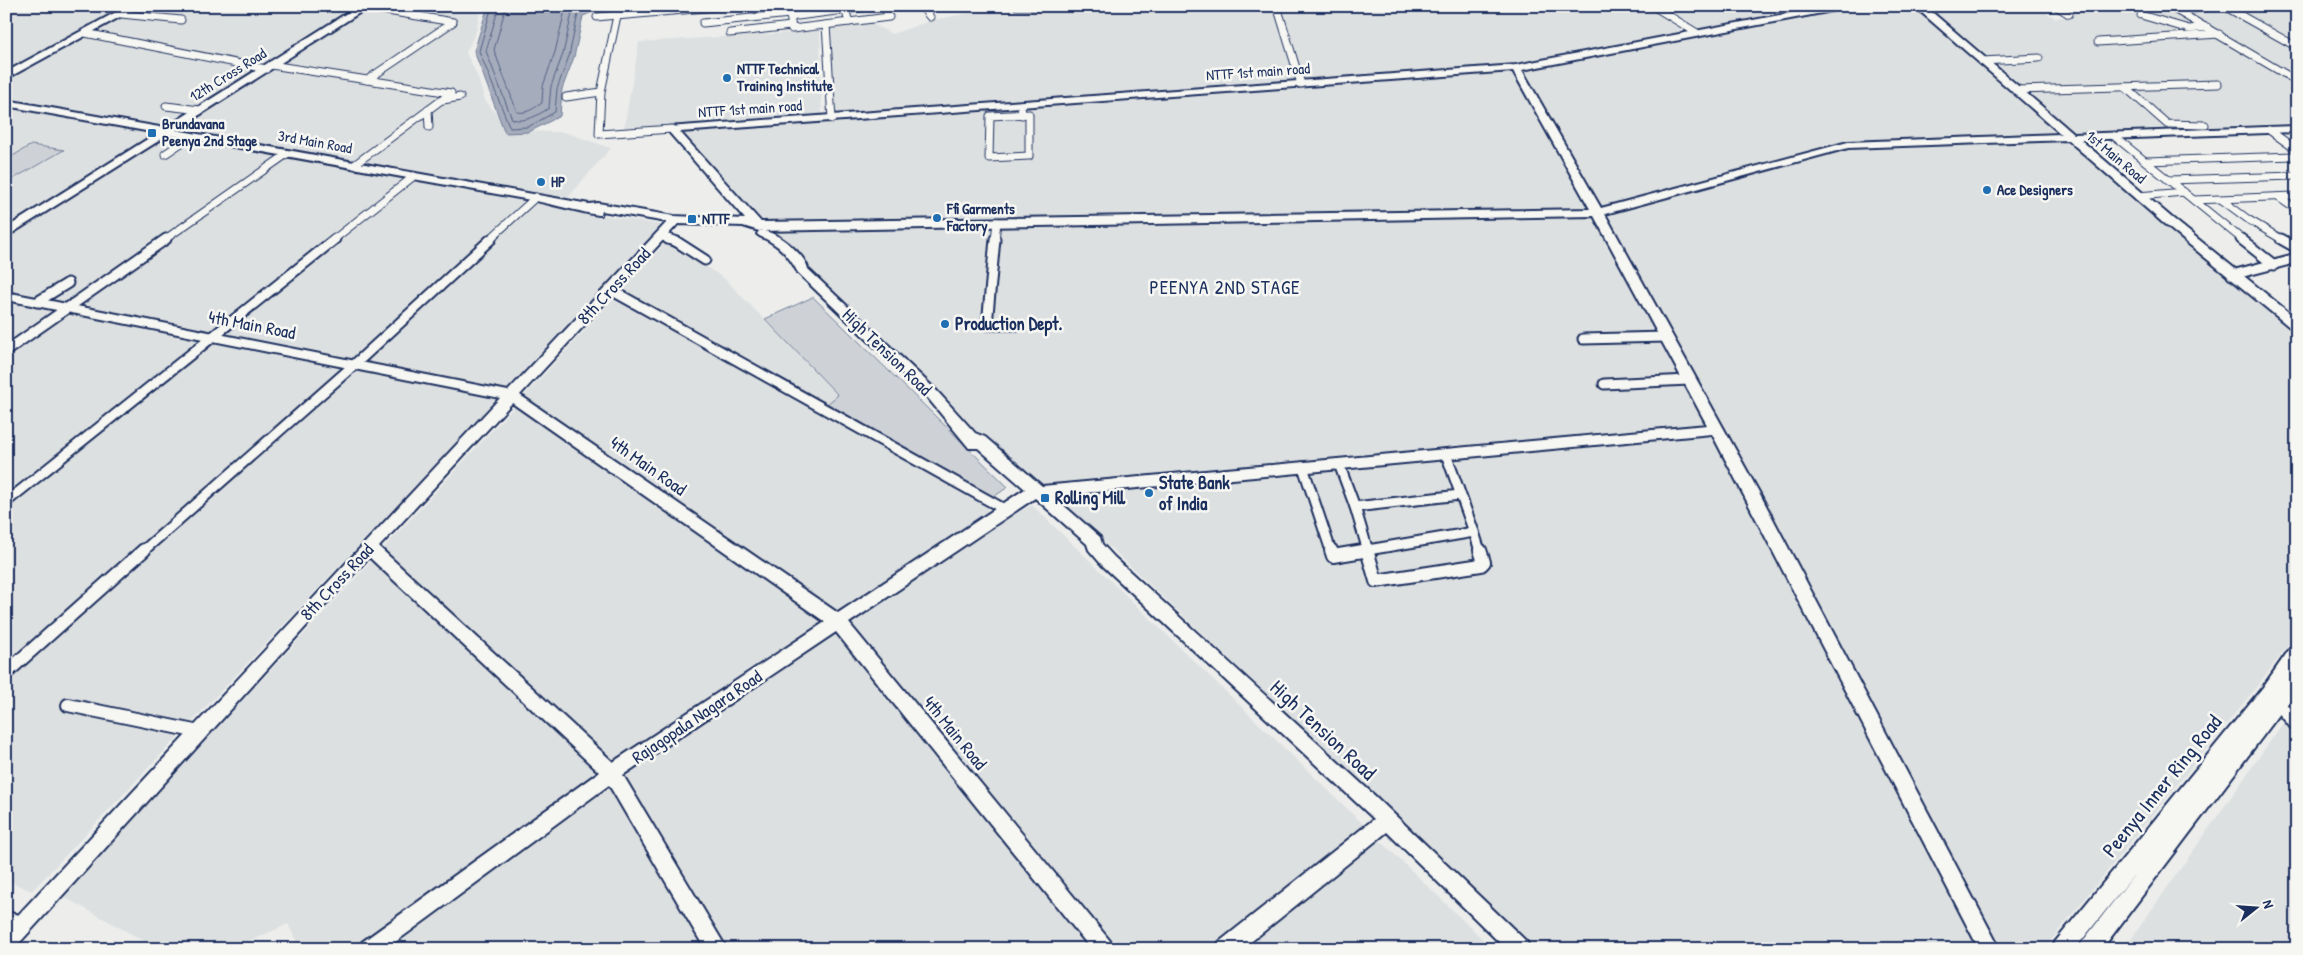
<svg xmlns="http://www.w3.org/2000/svg" width="2303" height="955" viewBox="0 0 2303 955" font-family="'Patrick Hand',sans-serif">
<style>
.built{fill:#dde0e1}
.green{fill:#ced2d7;stroke:#74809a}
.water{fill:#a5acbc;stroke:#6e7a96}
.lines{fill:none;stroke-linecap:round;stroke-linejoin:round}
.shore{stroke:#526184;stroke-width:1}
.street-far2-casing{stroke:#1b2f5e;stroke-width:9}
.street-far1-casing{stroke:#1b2f5e;stroke-width:13}
.street-casing{stroke:#1b2f5e;stroke-width:16}
.secondary-casing{stroke:#1b2f5e;stroke-width:4}
.street-far2{stroke:#f6f6f2;stroke-width:7}
.street-far1{stroke:#f6f6f2;stroke-width:9}
.street{stroke:#f6f6f2;stroke-width:12}
.secondary{fill:#f6f6f2;fill-rule:evenodd}
.poi-dot{fill:#1f6fb2;stroke:#f6f6f2;stroke-width:2}
.labels{text-anchor:middle;stroke-width:5;stroke-linejoin:round;paint-order:stroke}
.far-poi-label{font-size:15px;font-weight:bold;fill:#1b2f5e;stroke:#f6f6f2;text-anchor:start}
.far-street-label{font-size:15px;fill:#1b2f5e;stroke:#f6f6f2}
.street-label{font-size:18px;fill:#1b2f5e;stroke:#f6f6f2}
.poi-label{font-size:18px;font-weight:bold;fill:#1b2f5e;stroke:#f6f6f2;text-anchor:start}
.neighbourhood-label{font-size:19px;letter-spacing:1px;fill:#1b2f5e;stroke:#f6f6f2}
.near-street-label{font-size:21px;fill:#1b2f5e;stroke:#f6f6f2}
</style>
<rect width="100%" height="100%" fill="#edeeec"/>
<filter id="ink" filterUnits="userSpaceOnUse"><feTurbulence type="fractalNoise" baseFrequency=".02" numOctaves="2"/><feDisplacementMap in="SourceGraphic" scale="10" xChannelSelector="R" yChannelSelector="G"/><feConvolveMatrix kernelMatrix="1 2 1 2 8 2 1 2 1" color-interpolation-filters="sRGB"/></filter>
<g filter="url(#ink)">
<g class="built">
<path d="M6,6H481L477,29L466,53L477,75L485,100L511,131L564,132L611,148L559,208L662,225L32,891L6,880Z"/>
<path d="M1140,6H2036L2055,18L2064,17L2072,10L2117,8L2115,6H2275L2297,16V123L2055,133L2297,329V634L2251,694L2044,949H1537L1097,535L990,450L697,154L682,133L825,121L828,28L871,23L892,34L932,20L992,9L994,13H1012Z"/>
<path d="M820,31L822,114L624,128L639,42Z"/>
<path d="M667,241L725,279L839,396L818,411L983,505L1002,521L1032,505L1493,949H300L288,924L233,949H159L62,896Z"/>
<path d="M2297,703V949H2124Z"/>
</g>
<g class="green">
<path d="M31,145L64,150L6,183V160Z"/>
<path d="M813,297L1008,487L992,498L826,405L838,395L765,319Z"/>
</g>
<path class="water" d="M488,6H602L600,9L583,16L574,57L562,89L560,116L529,132L505,133L474,51Z"/>
<g class="lines">
<g class="shore">
<path d="M492,6L479,51L510,128L528,127L555,112L557,89L569,56L578,14L594,6"/>
<path d="M499,6L486,51L512,119C526,123 538,115 549,108L551,86L563,54L572,13L576,6"/>
<path d="M506,6L494,50L517,112C527,114 534,108 542,103L543,86L555,52L566,6"/>
</g>
<g class="street-far2-casing">
<g id="street-far2">
<path d="M619,6L601,92L599,134L672,129"/>
<path d="M789,6L792,29L849,22L844,6"/>
<path d="M921,6L930,17"/>
<path d="M1017,6H1047"/>
<path d="M1277,6L1301,84"/>
<path d="M1653,6L1697,33"/>
<path d="M2056,6L2069,14"/>
<path d="M2169,6L2297,81"/>
<path d="M2224,6L2297,47"/>
<path d="M364,7L453,22L367,80"/>
<path d="M2177,11L2219,6"/>
<path d="M121,14L181,20"/>
<path d="M2141,15L2189,29L2207,27"/>
<path d="M616,16L728,6"/>
<path d="M597,17L616,15"/>
<path d="M790,17L875,6"/>
<path d="M849,22L889,17L884,6"/>
<path d="M703,23L790,14"/>
<path d="M826,25L832,119"/>
<path d="M85,33L266,69"/>
<path d="M730,33L791,26"/>
<path d="M2098,42L2219,34"/>
<path d="M1982,61L2039,58"/>
<path d="M271,65L451,93L354,165"/>
<path d="M2125,87L2167,124L2205,125"/>
<path d="M2015,90L2218,84"/>
<path d="M566,97L601,92"/>
<path d="M443,100L460,97"/>
<path d="M1021,105L1022,115"/>
<path d="M166,106L200,110"/>
<path d="M428,110L429,127"/>
<path d="M1029,114V156L989,158L990,116Z"/>
<path d="M2269,130L2297,150"/>
<path d="M2114,136L2243,240"/>
<path d="M165,154L190,137"/>
<path d="M2146,161L2297,156"/>
<path d="M2169,180L2297,176"/>
<path d="M2138,196L2184,192"/>
<path d="M2278,197L2297,210"/>
<path d="M2194,200L2297,196"/>
<path d="M2222,200L2249,220L2283,240"/>
<path d="M660,236L671,240"/>
<path d="M164,240L287,154"/>
<path d="M333,240L414,176"/>
<path d="M489,240L536,197"/>
<path d="M995,240L997,222"/>
</g>
</g>
<g class="street-far1-casing">
<g id="street-far1">
<path d="M668,239L677,242L705,260"/>
<path d="M995,239L987,325H1018"/>
<path d="M2241,239L2274,265"/>
<path d="M2281,239L2297,248"/>
<path d="M2232,275L2297,258"/>
<path d="M611,290L1004,509"/>
<path d="M37,302L68,283"/>
<path d="M1583,339L1666,337"/>
<path d="M6,351L166,239"/>
<path d="M1604,384L1689,380"/>
<path d="M1339,464L1355,507L1368,551"/>
<path d="M1303,467L1331,551"/>
<path d="M6,502L335,239"/>
<path d="M1355,507L1460,495"/>
<path d="M1474,532L1480,551"/>
<path d="M143,551L354,365L491,239"/>
<path d="M1362,551L1474,532L1446,454"/>
</g>
</g>
<g class="street-casing">
<g id="street">
<path d="M1331,550L1333,556L1369,550"/>
<path d="M1367,550L1376,581L1481,565L1484,562L1480,550"/>
<path d="M6,673L144,550"/>
<path d="M2278,703L2297,726"/>
<path d="M68,705L199,732"/>
<path d="M6,918L24,922"/>
</g>
</g>
<g class="secondary-casing">
<g id="secondary">
<path d="M127,6H140L6,79V72Z"/>
<path d="M358,6H370L176,130L589,204L598,203L674,216L745,219L668,131V127L1516,65L1827,6H1848L1843,9L1522,70L1601,208L1848,142L2061,134L1914,6H1925L2074,134L2297,126V132L2081,140L2171,217L2297,319V330L2292,329L2163,223L2068,140L1848,148L1605,214L1760,494L2000,949H1979L1712,434L1053,496L1100,537L1102,544L1114,557L1374,795L1527,942L1530,949H1506L1387,832L1242,949H1216L1219,942L1374,819L1102,565L1089,550L1087,544L1035,498L849,623L1111,942L1114,949H1091L836,632L623,775L727,949H705L609,785L386,949H359L362,942L599,772L369,557L14,949H6V928L500,398L6,300V292L508,391L667,222L602,211L601,215C597,216 546,203 536,201L168,135L6,237V228L157,133L6,106V100L165,128ZM1513,71L1590,209L761,222L680,132ZM1594,216L1707,425L1042,486L985,437L975,433L937,391L808,269C806,255 774,228 759,231L757,234C761,238 766,238 771,242C783,249 792,261 798,273L927,397L969,448H978L1025,489L838,613L520,395L678,224L743,226L759,231ZM512,403L825,622L613,762L379,547Z"/>
<path d="M2297,645V666L2292,673L2297,671V691L2102,949H2079L2082,942L2137,871L2075,949H2052L2055,942L2263,687L2291,647Z"/>
</g>
</g>
<use href="#street-far2" class="street-far2"/>
<use href="#street-far1" class="street-far1"/>
<use href="#street" class="street"/>
<use href="#secondary" class="secondary"/>
</g>
</g>
<g class="poi-dot">
<circle cx="727" cy="78" r="5"/>
<rect x="147" y="128" width="10" height="10" rx="2.5"/>
<circle cx="541" cy="182" r="5"/>
<circle cx="1987" cy="190" r="5"/>
<circle cx="937" cy="218" r="5"/>
<rect x="687" y="214" width="10" height="10" rx="2.5"/>
<circle cx="945" cy="324" r="5"/>
<circle cx="1149" cy="493" r="5"/>
<rect x="1040" y="493" width="10" height="10" rx="2.5"/>
</g>
<g class="labels">
<g class="far-poi-label">
<text x="737" y="74">NTTF Technical<tspan x="737" dy="17">Training Institute</tspan></text>
<text x="162" y="129">Brundavana<tspan x="162" dy="17">Peenya 2nd Stage</tspan></text>
<text x="551" y="187">HP</text>
<text x="1997" y="195">Ace Designers</text>
<text x="947" y="214">Ffi Garments<tspan x="947" dy="17">Factory</tspan></text>
<text x="702" y="224">NTTF</text>
</g>
<g class="far-street-label">
<text transform="translate(1258 72) rotate(-4)" y="5">NTTF 1st main road</text>
<text transform="translate(228 75) rotate(-32)" y="5">12th Cross Road</text>
<text transform="translate(750 109) rotate(-4)" y="5">NTTF 1st main road</text>
<text transform="translate(315 142) rotate(10)" y="5">3rd Main Road</text>
<text transform="translate(2116 157) rotate(40)" y="5">1st Main Road</text>
</g>
<g class="street-label">
<text transform="translate(614 286) rotate(-47)" y="6">8th Cross Road</text>
<text transform="translate(252 325) rotate(11)" y="6">4th Main Road</text>
<text transform="translate(887 352) rotate(44)" y="6">High Tension Road</text>
<text transform="translate(648 466) rotate(35)" y="6">4th Main Road</text>
<text transform="translate(337 582) rotate(-47)" y="6">8th Cross Road</text>
<text transform="translate(697 717) rotate(-34)" y="6">Rajagopala Nagara Road</text>
<text transform="translate(955 733) rotate(51)" y="6">4th Main Road</text>
</g>
<g class="poi-label">
<text x="955" y="330">Production Dept.</text>
<text x="1159" y="489">State Bank<tspan x="1159" dy="21">of India</tspan></text>
<text x="1055" y="504">Rolling Mill</text>
</g>
<g class="neighbourhood-label">
<text x="1225" y="294">PEENYA 2ND STAGE</text>
</g>
<g class="near-street-label">
<text transform="translate(1323 730) rotate(43)" y="7">High Tension Road</text>
<text transform="translate(2162 786) rotate(-51)" y="7">Peenya Inner Ring Road</text>
</g>
</g>
<rect width="2303" height="955" fill="none" stroke="#f6f6f2" stroke-width="25"/>
<rect x="12" y="12" width="2278" height="930" fill="none" stroke="#1b2f5e" stroke-width="2" filter="url(#ink)"/>
<g transform="translate(2256 908) rotate(73)" stroke="#f6f6f2" stroke-width="4" paint-order="stroke">
<path d="M0-4L9 19L0 12L-9 19Z" fill="#1b2f5e"/>
<text y="-8" font-size="14" font-weight="bold" text-anchor="middle" fill="#1b2f5e">N</text>
</g>
</svg>
